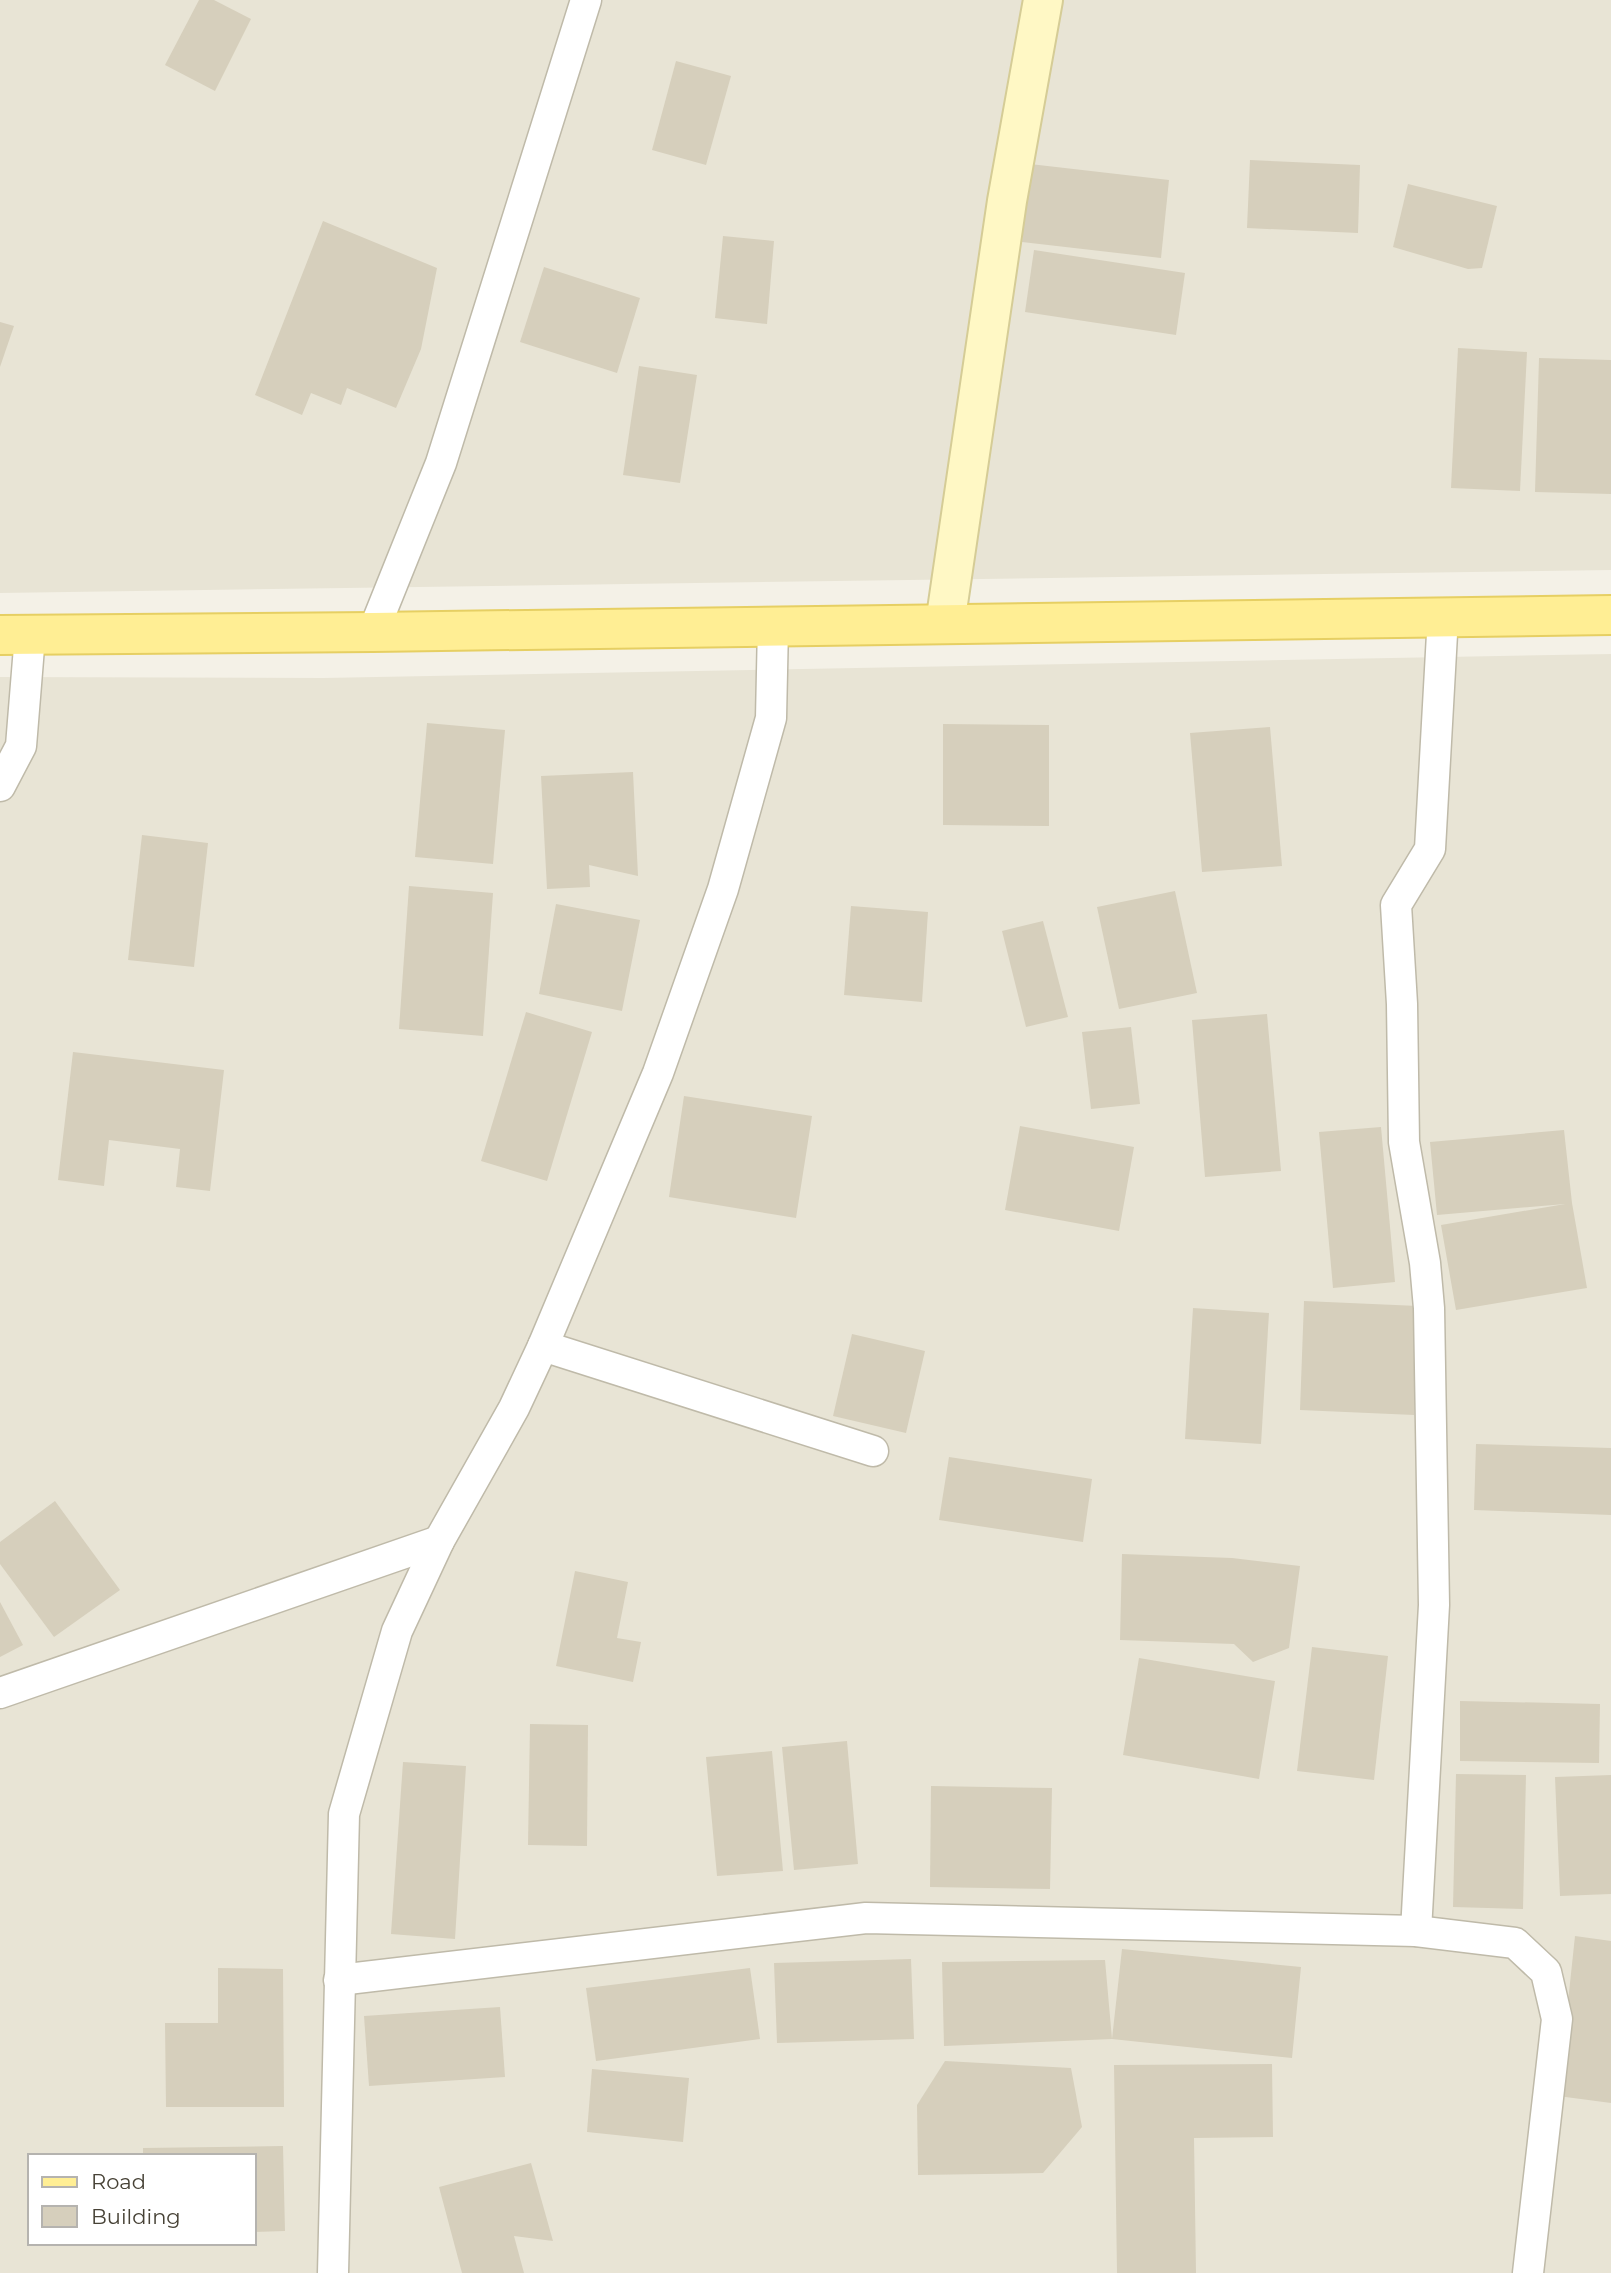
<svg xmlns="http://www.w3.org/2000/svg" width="1611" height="2273" viewBox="0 0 1611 2273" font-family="Montserrat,sans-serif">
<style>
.residential{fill:#e8e4d5;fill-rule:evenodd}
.building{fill:#d6cfbc}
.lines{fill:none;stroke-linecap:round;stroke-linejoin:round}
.street-casing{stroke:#bfbaa9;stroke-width:33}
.secondary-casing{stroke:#d5cc96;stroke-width:42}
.primary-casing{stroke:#e6cf63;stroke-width:42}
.street{stroke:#fff;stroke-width:30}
.secondary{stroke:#fff8c5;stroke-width:38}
.primary{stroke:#ffee94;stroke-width:38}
</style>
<rect width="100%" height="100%" fill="#f4f1e7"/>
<g class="residential">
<path d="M0,0H1611V570L0,593Z"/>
<path d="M1611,654V2273H0V677L323,678ZM30,2156H254V2243H30Z"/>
</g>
<g class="building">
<path d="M199,0H214L251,19L215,91L165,65Z"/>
<path d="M676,61L731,76L706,165L652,150Z"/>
<path d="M1250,160L1360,165L1358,233L1247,228Z"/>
<path d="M1030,164L1169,180L1161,258L1022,242Z"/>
<path d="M1408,184L1497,206L1482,268L1468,269L1393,247Z"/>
<path d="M323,221L437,268L421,349L396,408L347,388L341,405L311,393L302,415L255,395Z"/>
<path d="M723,236L774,241L767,324L715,318Z"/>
<path d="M1034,250L1185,273L1176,335L1025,312Z"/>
<path d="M544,267L640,298L617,373L520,342Z"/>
<path d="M0,322L14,326L0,367Z"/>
<path d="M1458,348L1527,352L1520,491L1451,488Z"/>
<path d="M1539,358L1611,360V494L1535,492Z"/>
<path d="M639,366L697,375L680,483L623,475Z"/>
<path d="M427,723L505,730L493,864L415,857Z"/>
<path d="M943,724L1049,725V826L943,825Z"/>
<path d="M1270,727L1282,866L1202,872L1190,733Z"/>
<path d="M633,772L638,876L589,865L590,887L547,889L541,776Z"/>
<path d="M142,835L208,843L194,967L128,960Z"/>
<path d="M409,886L493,893L483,1036L399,1029Z"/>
<path d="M1175,891L1197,993L1119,1009L1097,907Z"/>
<path d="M556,904L640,920L622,1011L539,994Z"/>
<path d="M851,906L928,912L922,1002L844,995Z"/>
<path d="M1043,921L1068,1017L1026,1027L1002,931Z"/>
<path d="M526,1012L592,1032L547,1181L481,1161Z"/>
<path d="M1267,1014L1281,1171L1205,1177L1192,1020Z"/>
<path d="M1131,1027L1140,1104L1091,1109L1082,1032Z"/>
<path d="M73,1052L224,1070L210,1191L176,1187L180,1149L109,1140L104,1186L58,1180Z"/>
<path d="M684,1096L812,1116L796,1218L669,1197Z"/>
<path d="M1020,1126L1134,1147L1119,1231L1005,1210Z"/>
<path d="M1381,1127L1395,1282L1333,1288L1319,1132Z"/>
<path d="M1564,1130L1572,1203L1587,1288L1456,1310L1441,1225L1565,1204L1437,1215L1430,1142Z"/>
<path d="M1304,1301L1418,1306L1414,1415L1300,1410Z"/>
<path d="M1193,1308L1269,1313L1261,1444L1185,1439Z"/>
<path d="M852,1334L925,1351L906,1433L833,1416Z"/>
<path d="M1476,1444L1611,1448V1515L1474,1510Z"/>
<path d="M949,1457L1092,1479L1083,1542L939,1520Z"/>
<path d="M55,1501L120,1590L54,1637L0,1564V1542Z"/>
<path d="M1122,1554L1232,1558L1300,1566L1289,1648L1253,1662L1234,1644L1120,1640Z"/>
<path d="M575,1571L628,1582L617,1638L641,1642L633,1682L556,1666Z"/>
<path d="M0,1602L23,1645L0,1657Z"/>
<path d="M1312,1647L1388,1656L1374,1780L1297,1771Z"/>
<path d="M1139,1658L1275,1681L1259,1779L1123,1755Z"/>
<path d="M1460,1701L1600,1704L1599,1763L1460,1761Z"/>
<path d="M530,1724L588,1725L587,1846L528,1845Z"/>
<path d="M847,1741L858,1864L794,1870L782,1747Z"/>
<path d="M772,1751L783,1871L717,1876L706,1757Z"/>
<path d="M403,1762L466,1766L455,1939L391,1934Z"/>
<path d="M1456,1774L1526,1775L1523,1909L1453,1907Z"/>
<path d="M1611,1775V1894L1560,1896L1555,1777Z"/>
<path d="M931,1786L1052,1788L1050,1889L930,1887Z"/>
<path d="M1575,1936L1611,1941V2103L1558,2096Z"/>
<path d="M1122,1949L1301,1967L1292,2058L1112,2039L944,2046L942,1962L1105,1960L1112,2039Z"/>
<path d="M911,1959L914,2039L777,2043L774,1963Z"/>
<path d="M218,1968L283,1969L284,2107H166L165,2023H218Z"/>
<path d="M750,1968L760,2039L596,2061L586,1988Z"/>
<path d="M500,2007L505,2077L369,2086L364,2016Z"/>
<path d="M945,2061L1071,2068L1082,2127L1043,2173L918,2175L917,2105Z"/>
<path d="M1272,2064L1273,2137L1194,2138L1196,2273H1117L1114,2065Z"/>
<path d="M592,2069L689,2078L683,2142L587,2132Z"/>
<path d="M283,2146L285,2231L254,2232V2156H143V2148Z"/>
<path d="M531,2163L553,2241L514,2236L524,2273H462L439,2187Z"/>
</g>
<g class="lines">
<g class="street-casing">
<g id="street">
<path d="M373,632L441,463L586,0"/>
<path d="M0,786L21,746L30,635"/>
<path d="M543,1346L873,1451"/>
<path d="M0,1693L439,1541"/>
<path d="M1416,1931L1434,1605L1429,1308L1425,1263L1404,1142L1402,1004L1396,905L1430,849L1443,616"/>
<path d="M339,1980L866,1918L1416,1931L1515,1943L1546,1972L1557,2019L1528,2273"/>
<path d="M333,2273L344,1814L397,1631L439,1541L514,1408L543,1346L658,1073L723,889L771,718L773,626"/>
</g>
</g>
<g class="secondary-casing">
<path id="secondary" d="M945,624L1007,201L1043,0"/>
</g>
<g class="primary-casing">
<path id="primary" d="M0,635L373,632L1611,615"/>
</g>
<use href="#street" class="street"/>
<use href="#secondary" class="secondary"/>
<use href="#primary" class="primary"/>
</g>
<rect x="28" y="2154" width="228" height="91" fill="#ffffff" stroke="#b5b3af" stroke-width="2"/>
<rect x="42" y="2177" width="35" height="10" fill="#ffee94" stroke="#b5b3af" stroke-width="2"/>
<text x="91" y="2189" font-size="21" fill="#474236">Road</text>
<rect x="42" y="2206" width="35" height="21" fill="#d6cfbc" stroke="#b5b3af" stroke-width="2"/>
<text x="91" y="2224" font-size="21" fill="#474236">Building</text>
</svg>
